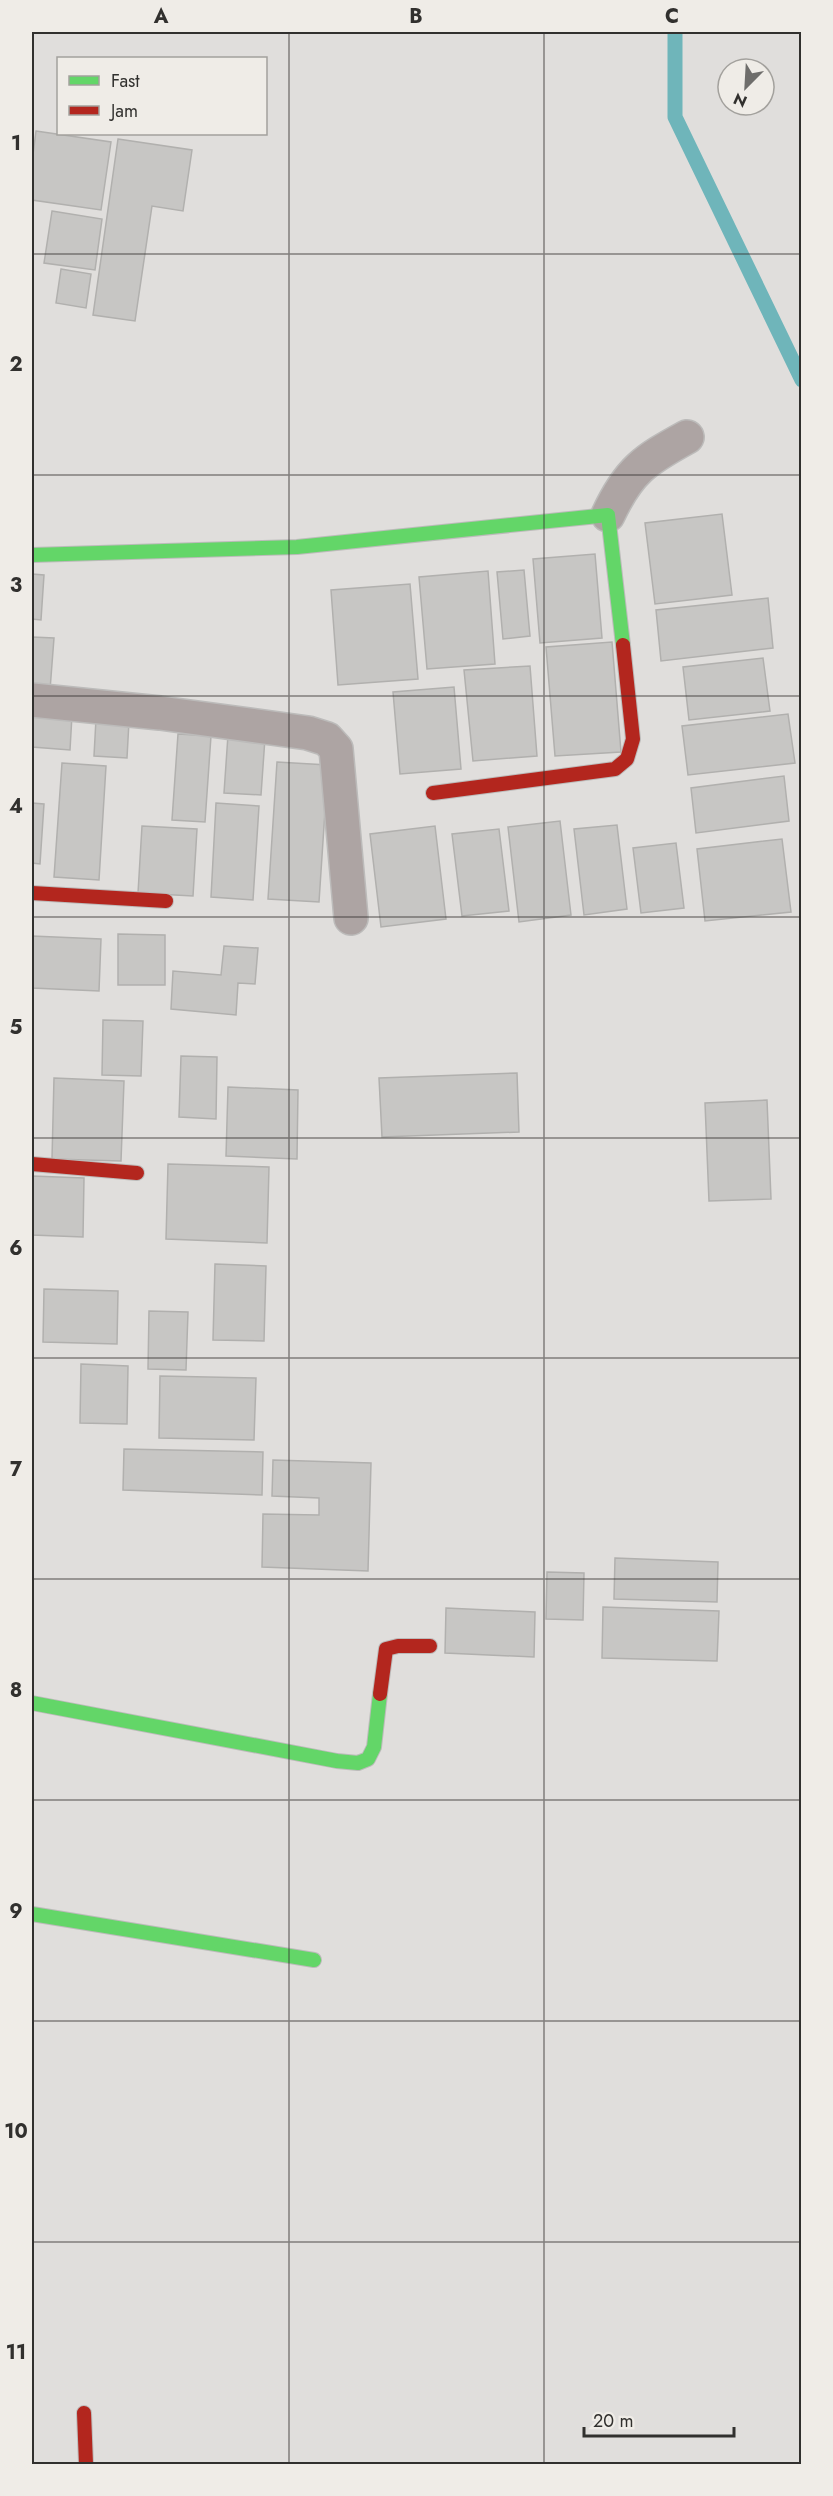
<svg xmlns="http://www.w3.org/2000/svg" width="833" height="2496" viewBox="0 0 833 2496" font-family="Jost,sans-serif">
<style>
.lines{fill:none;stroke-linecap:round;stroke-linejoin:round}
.stream{stroke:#6fb5ba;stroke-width:15}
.building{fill:#c7c6c4;stroke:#b1b0ae;stroke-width:1.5}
.street-casing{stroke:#bcbbba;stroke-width:36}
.fast-casing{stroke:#bcbbba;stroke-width:16}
.jam-casing{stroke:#bcbbba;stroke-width:16}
.street{stroke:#ada4a3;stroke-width:33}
.fast{stroke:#63d668;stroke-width:14}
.jam{stroke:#b3261e;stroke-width:14}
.grid{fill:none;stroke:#31302e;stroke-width:1.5;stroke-opacity:0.55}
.neatline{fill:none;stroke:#31302e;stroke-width:2}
.grid-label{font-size:20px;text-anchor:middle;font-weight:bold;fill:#31302e}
</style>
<rect width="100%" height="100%" fill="#e0dedc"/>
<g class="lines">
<path class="stream" d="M675,32V117L802,380"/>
</g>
<g class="building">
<path d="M36,131L111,142L101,210L32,200V162Z"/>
<path d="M118,139L192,150L183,211L152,206L135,321L93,315Z"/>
<path d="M52,211L102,219L95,270L44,263Z"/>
<path d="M61,269L91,274L86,308L56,303Z"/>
<path d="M722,514L732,595L655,604L645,523Z"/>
<path d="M595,554L602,638L540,643L533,559Z"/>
<path d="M524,570L530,636L503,639L497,572Z"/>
<path d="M488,571L495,664L427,669L419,577Z"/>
<path d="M32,574L44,575L41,620L32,619Z"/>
<path d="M410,584L418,679L338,685L331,590Z"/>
<path d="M768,598L773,648L661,661L656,610Z"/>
<path d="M32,637L54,638L50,690L32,689Z"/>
<path d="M612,642L621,752L555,756L546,647Z"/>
<path d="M763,658L770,711L689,720L683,667Z"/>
<path d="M530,666L537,756L473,761L464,670Z"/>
<path d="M454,687L461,769L400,774L393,692Z"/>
<path d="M32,712L72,715L70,750L32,747Z"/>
<path d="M788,714L795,763L688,775L682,726Z"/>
<path d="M96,719L129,721L127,758L94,756Z"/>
<path d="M178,734L211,736L205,822L172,820Z"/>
<path d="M228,735L265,738L261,795L224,793Z"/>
<path d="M277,762L328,765L319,902L268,899Z"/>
<path d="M62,763L106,766L99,880L54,877Z"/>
<path d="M784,776L789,821L696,833L691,788Z"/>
<path d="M32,803L44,804L40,864L32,863Z"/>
<path d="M216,803L259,806L253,900L211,897Z"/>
<path d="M560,821L571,915L519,922L508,827Z"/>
<path d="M617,825L627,909L584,915L574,829Z"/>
<path d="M142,826L197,829L193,896L138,893Z"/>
<path d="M435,826L446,919L381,927L370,834Z"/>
<path d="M499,829L509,911L462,916L452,834Z"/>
<path d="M782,839L791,912L705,921L697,849Z"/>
<path d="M676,843L684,908L641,913L633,848Z"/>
<path d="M118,934L165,935V985H118Z"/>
<path d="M32,936L101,939L99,991L32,988Z"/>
<path d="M224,946L258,948L255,984L238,983L236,1015L171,1009L173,971L221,975Z"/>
<path d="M103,1020L143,1021L141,1076L102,1075Z"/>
<path d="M181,1056L217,1057L216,1119L179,1117Z"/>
<path d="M517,1073L519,1132L382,1137L379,1078Z"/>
<path d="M54,1078L124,1081L121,1161L52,1159Z"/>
<path d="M228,1087L298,1090L297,1159L226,1156Z"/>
<path d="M767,1100L771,1199L709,1201L705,1103Z"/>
<path d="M168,1164L269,1167L267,1243L166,1239Z"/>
<path d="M32,1176L84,1178L83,1237L32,1235Z"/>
<path d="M215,1264L266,1266L264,1341L213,1340Z"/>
<path d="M44,1289L118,1291L117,1344L43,1342Z"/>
<path d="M149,1311L188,1312L186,1370L148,1369Z"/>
<path d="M81,1364L128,1366L127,1424L80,1423Z"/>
<path d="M160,1376L256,1378L254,1440L159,1438Z"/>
<path d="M124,1449L263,1452L262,1495L123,1490Z"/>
<path d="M273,1460L371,1463L368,1571L262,1567L263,1514L319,1515V1498L272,1496Z"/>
<path d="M615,1558L718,1562L717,1602L614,1599Z"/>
<path d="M547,1572L584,1573L583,1620L546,1619Z"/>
<path d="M603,1607L719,1611L717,1661L602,1658Z"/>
<path d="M446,1608L535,1612L534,1657L445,1653Z"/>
</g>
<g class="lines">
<g class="street-casing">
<g id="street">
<path d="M608,515C629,470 645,460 687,437"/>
<path d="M32,700L160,713L308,733L327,739L336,749L351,918"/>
</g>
</g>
<g class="fast-casing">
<g id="fast">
<path d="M32,555L297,547L608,515L623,645"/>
<path d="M32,1703L337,1761L358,1763L368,1759L374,1747L380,1694"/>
<path d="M32,1914L314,1960"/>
</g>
</g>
<g class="jam-casing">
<g id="jam">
<path d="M433,793L615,769L627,759L633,739L623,645"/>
<path d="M32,893L166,901"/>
<path d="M32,1164L137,1173"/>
<path d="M380,1694L386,1649L398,1646H430"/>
<path d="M84,2413L86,2464"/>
</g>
</g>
<use href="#street" class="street"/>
<use href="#fast" class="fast"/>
<use href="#jam" class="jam"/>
</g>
<path class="grid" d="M289,32V2464M544,32V2464M32,254H802M32,475H802M32,696H802M32,917H802M32,1138H802M32,1358H802M32,1579H802M32,1800H802M32,2021H802M32,2242H802"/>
<rect width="833" height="2496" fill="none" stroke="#efece7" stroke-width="66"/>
<rect x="57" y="57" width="210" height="78" fill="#efece7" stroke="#a3a19d" stroke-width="1.5"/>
<rect x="69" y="76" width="30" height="9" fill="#63d668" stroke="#a3a19d" stroke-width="1.5"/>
<text x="111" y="87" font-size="18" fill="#31302e">Fast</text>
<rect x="69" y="106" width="30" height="9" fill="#b3261e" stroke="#a3a19d" stroke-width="1.5"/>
<text x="111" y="117" font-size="18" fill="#31302e">Jam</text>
<g transform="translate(746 87) rotate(204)"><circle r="28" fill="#efece7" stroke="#a3a19d" stroke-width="1.5"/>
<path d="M0-4.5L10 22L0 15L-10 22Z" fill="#6e6d6b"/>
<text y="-9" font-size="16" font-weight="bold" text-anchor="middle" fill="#31302e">N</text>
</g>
<path d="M584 2427v9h150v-9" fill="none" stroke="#31302e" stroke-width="3"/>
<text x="593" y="2427" font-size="18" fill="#31302e" stroke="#efece7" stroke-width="4.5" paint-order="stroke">20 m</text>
<rect x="33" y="33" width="767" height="2430" class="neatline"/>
<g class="grid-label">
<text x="161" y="23">A</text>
<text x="416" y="23">B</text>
<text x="672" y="23">C</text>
<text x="16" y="150">1</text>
<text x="16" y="371">2</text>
<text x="16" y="592">3</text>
<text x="16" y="813">4</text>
<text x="16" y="1034">5</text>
<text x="16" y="1255">6</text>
<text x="16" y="1476">7</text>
<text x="16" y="1697">8</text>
<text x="16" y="1918">9</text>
<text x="16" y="2138">10</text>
<text x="16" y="2359">11</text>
</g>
</svg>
